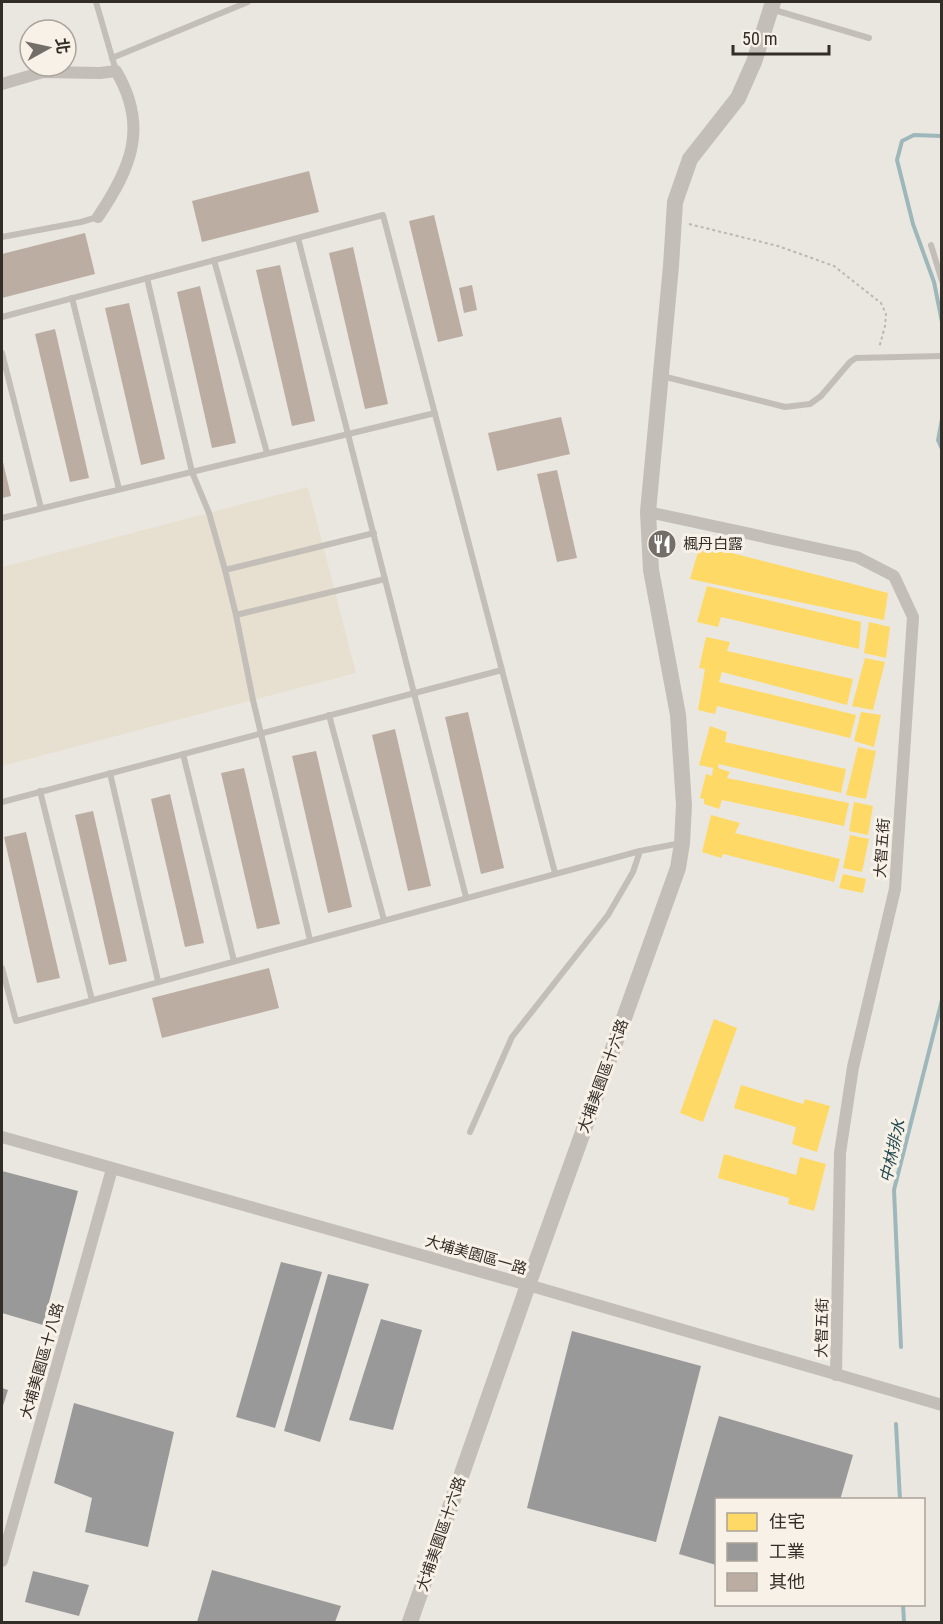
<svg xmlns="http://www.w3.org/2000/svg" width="943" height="1624" viewBox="0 0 943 1624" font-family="'Roboto Condensed','Noto Sans TC',sans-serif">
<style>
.plaza{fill:#e7e0d1}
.homes{fill:#ffd966}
.industry{fill:#999}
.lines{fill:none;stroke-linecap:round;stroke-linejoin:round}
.stream{stroke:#9eb7ba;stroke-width:4}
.building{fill:#bcada3}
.path{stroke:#bcb7b1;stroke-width:2;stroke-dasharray:3 3;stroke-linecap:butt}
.service{stroke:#c3beb8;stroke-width:6}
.minor{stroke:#c3beb8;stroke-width:12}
.tertiary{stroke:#c3beb8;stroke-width:16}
.labels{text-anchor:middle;stroke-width:6;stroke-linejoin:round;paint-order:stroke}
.poi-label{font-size:15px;fill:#332d28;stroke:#f7f1e7;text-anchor:start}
.street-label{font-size:15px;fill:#332d28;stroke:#f7f1e7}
.water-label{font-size:16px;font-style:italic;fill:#224850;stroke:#f7f1e7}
</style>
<rect width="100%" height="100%" fill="#eae7e0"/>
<path class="plaza" d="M308,487L356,673L2,766V567Z"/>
<g class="homes">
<path d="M700,545L888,593L884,620L690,579Z"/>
<path d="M707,586L861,622L859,649L721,617L718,627L697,622Z"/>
<path d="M869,622L890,627L886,658L864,653Z"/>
<path d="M706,637L730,642L727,651L853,679L847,705L722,672L719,682L856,715L850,738L717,706L715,714L698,710L705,669L699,668Z"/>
<path d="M865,658L885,662L873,710L852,706Z"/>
<path d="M861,712L881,715L874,747L854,741Z"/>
<path d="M710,726L727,732L725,742L846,769L841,793L719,764L718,768L730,772L727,778L849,803L844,826L722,800L719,809L704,804V799L700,798L706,774L712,776L713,768L699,765Z"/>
<path d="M858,747L876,751L866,799L846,795Z"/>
<path d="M854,802L873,806L868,835L849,831Z"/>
<path d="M711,815L740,823L735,833L840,859L834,882L723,854L721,858L702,852Z"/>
<path d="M850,835L869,839L862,872L843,868Z"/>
<path d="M843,874L866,879L863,893L839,888Z"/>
<path d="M714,1019L737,1028L703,1122L680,1113Z"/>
<path d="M741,1085L803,1104L805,1099L830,1106L817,1152L792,1144L796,1127L734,1108Z"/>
<path d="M724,1154L796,1175L800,1157L826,1164L814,1211L788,1204L789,1198L718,1178Z"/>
</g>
<g class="industry">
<path d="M2,1171L78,1191L43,1325L2,1313Z"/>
<path d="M281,1262L322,1272L275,1428L236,1417Z"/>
<path d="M328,1274L369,1284L320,1442L284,1431Z"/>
<path d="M381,1319L422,1330L393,1430L349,1420Z"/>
<path d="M572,1331L701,1366L656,1542L527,1508Z"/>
<path d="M2,1388L8,1390L2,1409Z"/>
<path d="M74,1403L174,1432L148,1547L85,1532L92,1498L54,1483Z"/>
<path d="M719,1416L853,1455L840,1500H716V1565L679,1554Z"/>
<path d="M212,1570L341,1606L335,1622H197Z"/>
<path d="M33,1571L89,1585L79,1616L25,1602Z"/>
</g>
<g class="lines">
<g class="stream">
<path d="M942,136L914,135L902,141L897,160L913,224L934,282L942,322"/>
<path d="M942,419L938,440L942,449"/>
<path d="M942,889V903"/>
<path d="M901,1347L894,1190L942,1000"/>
<path d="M896,1424L900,1500"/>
<path d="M903,1604L904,1622"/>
</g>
</g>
<g class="building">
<path d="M309,171L319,212L202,242L192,201Z"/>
<path d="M434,215L463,336L438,342L409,221Z"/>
<path d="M85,233L95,274L2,298V254Z"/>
<path d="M353,247L388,404L365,409L329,253Z"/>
<path d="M280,265L315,421L292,426L256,270Z"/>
<path d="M472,285L477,310L464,313L459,288Z"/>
<path d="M200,286L236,443L212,448L177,292Z"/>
<path d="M129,303L165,459L141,465L105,308Z"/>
<path d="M55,329L89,478L70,482L35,334Z"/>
<path d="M561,417L570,454L497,471L488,433Z"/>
<path d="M2,458L11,496L2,498Z"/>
<path d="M557,470L577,558L557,562L537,474Z"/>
<path d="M468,712L504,868L481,874L445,717Z"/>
<path d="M395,729L431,886L408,891L372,735Z"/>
<path d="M316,751L352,907L328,913L292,756Z"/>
<path d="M244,768L280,924L257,929L221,773Z"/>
<path d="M170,794L204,943L185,947L151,799Z"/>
<path d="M93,811L127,961L109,965L75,815Z"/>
<path d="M26,832L60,978L37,983L4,837Z"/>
<path d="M269,968L279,1008L162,1038L152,998Z"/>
</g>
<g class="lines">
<path class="path" d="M689,224L778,246L834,266L881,303L886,314L885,326L879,348"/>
<g class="service">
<path d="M96,2L116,71"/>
<path d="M771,9L869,38"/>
<path d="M112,58L248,2"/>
<path d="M2,237L81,222L98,217"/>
<path d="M298,238L466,897"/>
<path d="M931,245L942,281"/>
<path d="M214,260L267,453"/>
<path d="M147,278L192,472L209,513L225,570"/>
<path d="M72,298L119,489"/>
<path d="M2,317L383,215L555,873"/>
<path d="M2,353L41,508"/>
<path d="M662,376L785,407L810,404L821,396L850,362L856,358L942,356"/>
<path d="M2,518L435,413"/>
<path d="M374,533L225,570L236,615L385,579"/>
<path d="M236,615L253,700L310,940"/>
<path d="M329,715L384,920"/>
<path d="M183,754L234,961"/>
<path d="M110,773L158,981"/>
<path d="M40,791L92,1000"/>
<path d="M2,802L502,670"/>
<path d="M2,968L16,1021L640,851"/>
<path d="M470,1132L512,1037L608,915L633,872L640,851L681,843"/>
</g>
<g class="minor">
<path d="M2,84L43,72L100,73L116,71C149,127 131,168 98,217"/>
<path d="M648,512L857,557L894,576L913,617L895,889L853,1067L840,1153L836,1375"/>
<path d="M2,1137L528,1285L942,1405"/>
<path d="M2,1561L112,1169"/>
</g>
<path class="tertiary" d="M410,1622L528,1285L678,868L682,843L684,805L678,715L651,570L648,512L671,266L675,202L690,159L738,98L754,62L773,2"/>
</g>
<defs>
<g id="restaurant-disc" transform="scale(1.5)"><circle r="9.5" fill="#736e68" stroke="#f7f1e7"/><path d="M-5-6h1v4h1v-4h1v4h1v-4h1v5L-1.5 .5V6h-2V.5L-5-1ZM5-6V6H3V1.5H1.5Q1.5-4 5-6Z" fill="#fff"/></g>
</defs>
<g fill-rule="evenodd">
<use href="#restaurant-disc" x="662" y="544"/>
</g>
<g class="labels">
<g class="poi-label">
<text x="683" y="549">楓丹白露</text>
</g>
<g class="street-label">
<text transform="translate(882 848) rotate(-86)" y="5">大智五街</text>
<text transform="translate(603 1076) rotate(-70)" y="5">大埔美園區十六路</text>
<text transform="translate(476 1255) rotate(16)" y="5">大埔美園區一路</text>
<text transform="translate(822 1328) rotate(-89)" y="5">大智五街</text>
<text transform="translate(42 1361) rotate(-74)" y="5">大埔美園區十八路</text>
<text transform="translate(441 1534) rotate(-71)" y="5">大埔美園區十六路</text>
</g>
<g class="water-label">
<text transform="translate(892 1151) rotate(-77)" y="6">中林排水</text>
</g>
</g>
<rect width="943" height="1624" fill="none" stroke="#332d28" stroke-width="6"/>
<rect x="715" y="1498" width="210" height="108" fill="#f7f1e7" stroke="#a9a39b" stroke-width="1.5"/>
<rect x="727" y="1513" width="30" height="18" fill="#ffd966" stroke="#a9a39b" stroke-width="1.5"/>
<text x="769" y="1528" font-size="18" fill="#332d28">住宅</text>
<rect x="727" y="1543" width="30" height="18" fill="#999999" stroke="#a9a39b" stroke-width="1.5"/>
<text x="769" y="1558" font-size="18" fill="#332d28">工業</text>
<rect x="727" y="1573" width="30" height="18" fill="#bcada3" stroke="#a9a39b" stroke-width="1.5"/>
<text x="769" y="1588" font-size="18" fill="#332d28">其他</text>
<g transform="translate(48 48) rotate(82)"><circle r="28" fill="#f7f1e7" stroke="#a9a39b" stroke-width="1.5"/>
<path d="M0-4.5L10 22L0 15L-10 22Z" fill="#736e68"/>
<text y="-9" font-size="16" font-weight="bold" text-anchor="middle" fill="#332d28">北</text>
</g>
<path d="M733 45v9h96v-9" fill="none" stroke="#332d28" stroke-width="3"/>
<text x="742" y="45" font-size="18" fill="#332d28" stroke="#f7f1e7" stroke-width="4.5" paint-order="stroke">50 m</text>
</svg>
